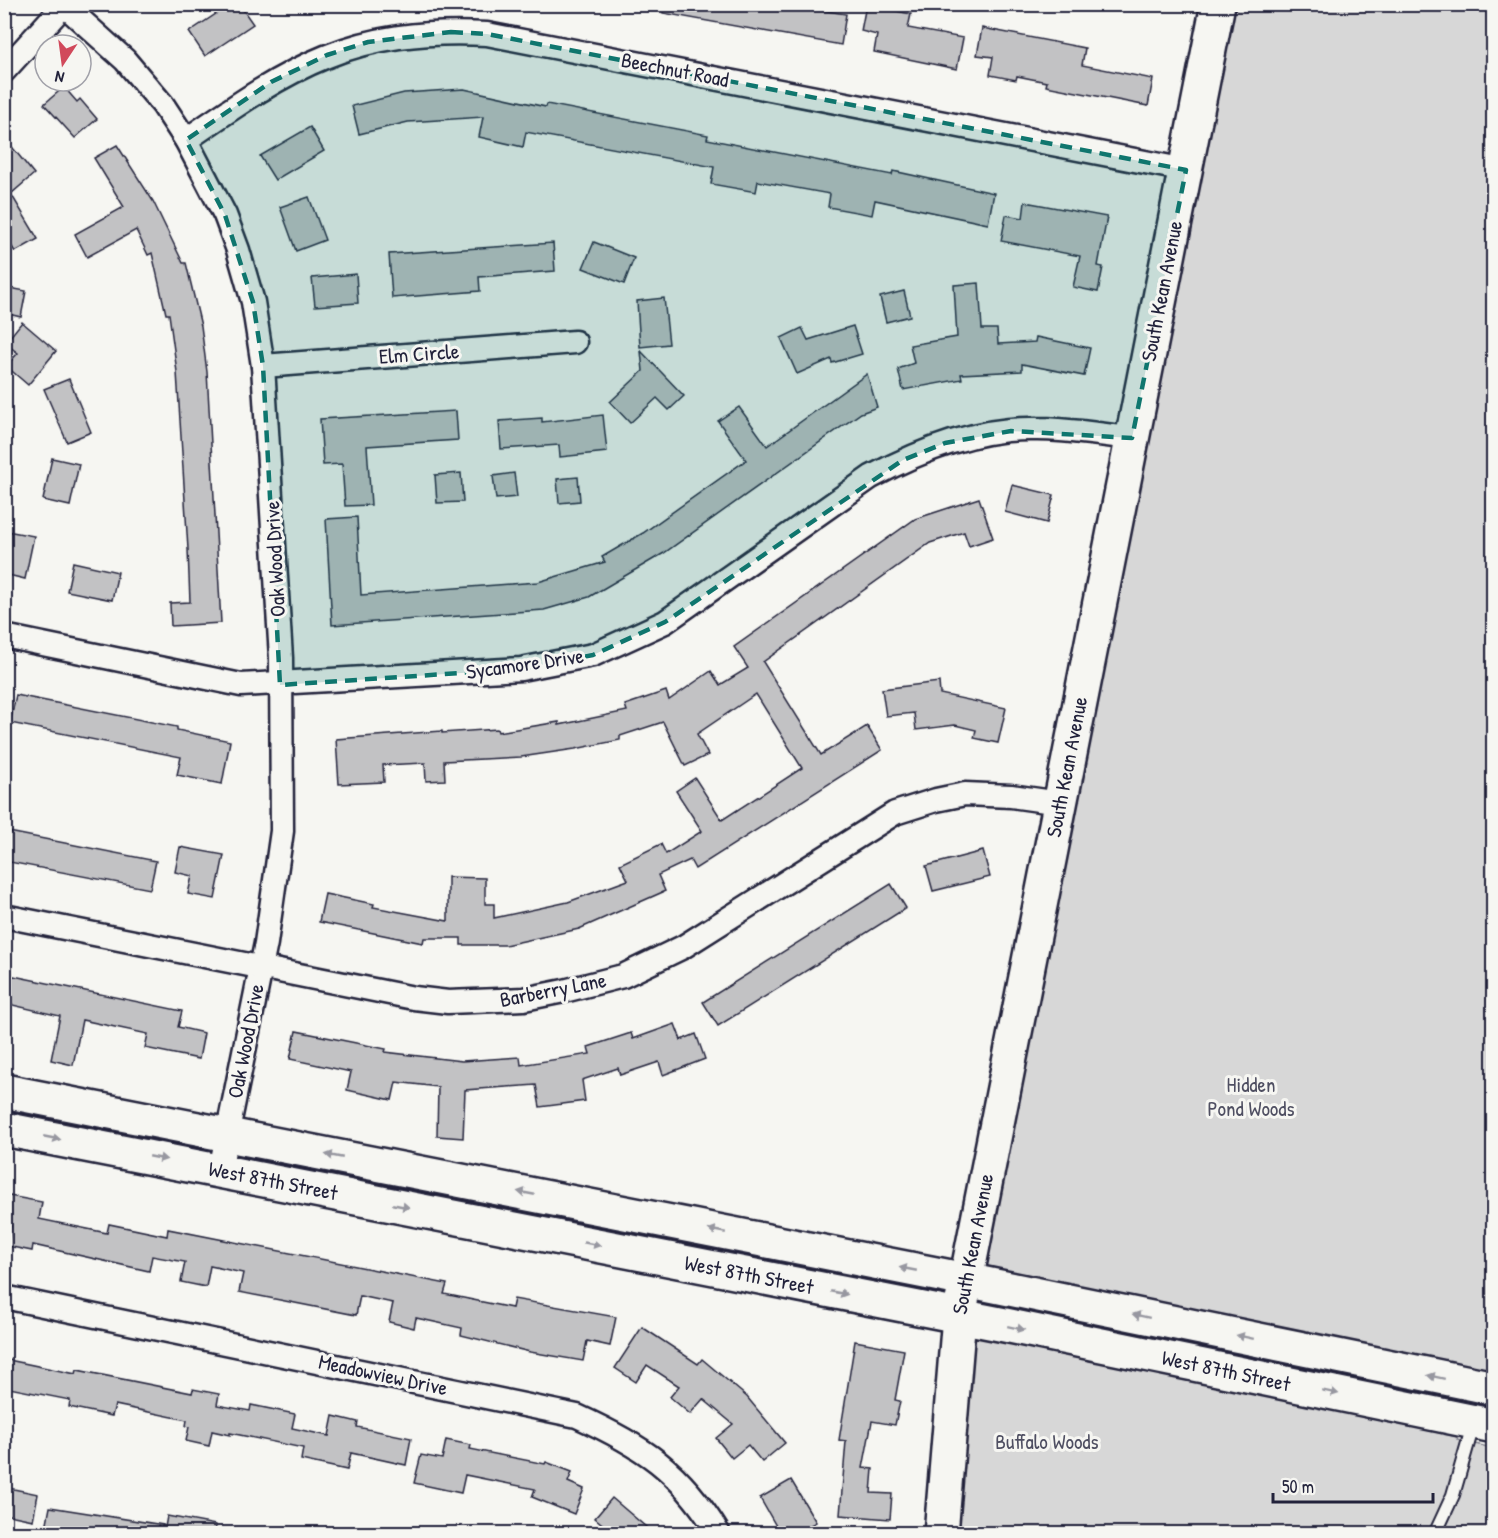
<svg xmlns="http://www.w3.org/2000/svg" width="1498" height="1538" viewBox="0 0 1498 1538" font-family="'Patrick Hand',sans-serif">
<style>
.green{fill:#d7d7d7;stroke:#7c7c89;stroke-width:1.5}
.building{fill:#c2c2c4;stroke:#22223b;stroke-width:1.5}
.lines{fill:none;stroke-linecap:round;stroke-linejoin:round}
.lane-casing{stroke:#22223b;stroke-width:16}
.street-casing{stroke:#22223b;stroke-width:27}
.secondary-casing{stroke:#22223b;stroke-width:38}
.lane{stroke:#f6f6f2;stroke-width:12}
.street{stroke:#f6f6f2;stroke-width:22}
.secondary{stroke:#f6f6f2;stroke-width:33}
.oneway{fill:#9797a0}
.marked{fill:#0f766e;fill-opacity:0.2;stroke:#0f766e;stroke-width:4.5;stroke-dasharray:12 8;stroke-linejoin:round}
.labels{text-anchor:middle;stroke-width:6;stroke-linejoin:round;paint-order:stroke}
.street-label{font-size:21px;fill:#22223b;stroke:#f6f6f2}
.park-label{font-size:21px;fill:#4f4f62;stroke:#f6f6f2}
</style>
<rect width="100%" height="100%" fill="#f6f6f2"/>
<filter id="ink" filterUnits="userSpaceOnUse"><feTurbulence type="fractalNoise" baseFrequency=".0167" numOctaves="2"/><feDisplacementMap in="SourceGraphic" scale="12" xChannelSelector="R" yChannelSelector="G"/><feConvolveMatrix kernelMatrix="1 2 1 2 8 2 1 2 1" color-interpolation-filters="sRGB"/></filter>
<g filter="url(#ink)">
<path class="green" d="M1220,5H1493V1389L1030,1312L1024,1342L1458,1437L1457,1440L1493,1448V1533L945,1534L969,1300Z"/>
<g class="building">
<path d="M231,4H239L253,24L205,56L189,32Z"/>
<path d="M664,4H783L846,14L841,45L663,13Z"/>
<path d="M866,5L911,14L908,28L963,38L957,69L874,52L877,35L861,31Z"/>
<path d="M982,28L1085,48L1082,65L1153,79L1148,106L1046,86L1047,82L1017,76L1016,80L990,75L993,57L977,55Z"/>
<path d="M64,87L77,102L80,99L97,119L75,138L44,104Z"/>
<path d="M464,89L546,107L547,104L708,135L707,139L892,175L893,171L994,193L988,224L875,200L872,215L828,207L830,194L758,181L756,192L711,184L714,167L526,132L523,147L479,137L483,117L408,122L359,134L352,106L404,93Z"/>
<path d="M310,127L324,151L275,180L260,156Z"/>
<path d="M4,137L34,174L11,194L38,239L15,252L4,233Z"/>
<path d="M117,145L153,201L183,263H186L201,326L207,372L221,623L171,626L170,603L190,602L188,549L177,372L169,314H166L152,253L148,255L136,230L87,257L75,234L124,207L94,158Z"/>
<path d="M309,197L325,240L296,251L280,207Z"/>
<path d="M1025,202L1107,217L1098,266L1103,267L1098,292L1073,287L1080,256L1001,241L1006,215L1023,218Z"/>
<path d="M594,242L634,258L624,284L583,268Z"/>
<path d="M553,243L555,271L479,277L480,291L392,298L389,254Z"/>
<path d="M356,274L358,303L315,306L312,278Z"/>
<path d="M979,283L982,329H997L998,344L1035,342L1036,337L1090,348L1084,376L1022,364V371L961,374L962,379L903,390L898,369L914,363L910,345L957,337L954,285Z"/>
<path d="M4,287L26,291L21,317L4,313Z"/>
<path d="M904,291L910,316L886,322L880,297Z"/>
<path d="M664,298L669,344L640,347L637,301Z"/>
<path d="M22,322L56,351L28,385L6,366L18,353L5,343Z"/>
<path d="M853,326L862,354L832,363L831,359L797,374L781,338L802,328L808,340Z"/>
<path d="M641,351L684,396L669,410L657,398L630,423L610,402L643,371Z"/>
<path d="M867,374L877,407L861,413L664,553L589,597L544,610L332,625L326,519L357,517L361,595L538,582L605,562L602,557L643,533L746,460L718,421L739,407L767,446Z"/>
<path d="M69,379L91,432L67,442L44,389Z"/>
<path d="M456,411L458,440L367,446L371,505L345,506L342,464L323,465L320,419Z"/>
<path d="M603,415L607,452L560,457L559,445L501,449L499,421L542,418V422Z"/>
<path d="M52,458L79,464L70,506L43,500Z"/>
<path d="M461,473L463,502L437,503L435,475Z"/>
<path d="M514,473L517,497L496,499L493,476Z"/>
<path d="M578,477L580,501L559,503L557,479Z"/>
<path d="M1012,485L1054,495L1047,523L1005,512Z"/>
<path d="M979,498L993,538L969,546L964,532L930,543L763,662L821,755L867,726L882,750L695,869L690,860L658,875L665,891L579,929L505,945H461V938H424L423,943L319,922L325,894L374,904L373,907L448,921V877L485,878V904H494V918L568,902L628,880L620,864L661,844L666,854L702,831L676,791L695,778L722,820L802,768L756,694L697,734L708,755L685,766L663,722L620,736V740L575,749L521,757L444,761L445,780L426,781L425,763L383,765L384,782L339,784L336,739L442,731V733L497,729L498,732L559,722V725L627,711L625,705L666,691L669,700L711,671L720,685L748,668L734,647L915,519Z"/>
<path d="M7,531L34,536L25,579L4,574Z"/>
<path d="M73,562L118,572L112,600L67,591Z"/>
<path d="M939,682L940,694L1006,708L998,743L974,738L976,730L955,725L916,730L914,713L886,716L882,689Z"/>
<path d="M16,695L177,727V730L230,741L222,784L177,775L181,757L10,723Z"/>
<path d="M4,831L156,861L150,889L4,861Z"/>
<path d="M180,847L224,855L215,899L188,894L192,876L175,872Z"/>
<path d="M983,851L990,877L933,891L926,866Z"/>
<path d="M891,884L906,908L718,1026L703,1002Z"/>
<path d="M4,974L182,1011L178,1027L204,1033L199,1059L145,1048L148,1034L82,1020L73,1065L51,1060L60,1016L4,1003Z"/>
<path d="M675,1024L681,1040L696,1034L705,1059L663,1075L659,1062L620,1075L618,1068L582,1080L585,1101L540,1107L536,1085L465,1090L463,1138L437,1136L438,1087L396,1082L392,1100L347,1090L351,1072L290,1059L296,1031L386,1049L385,1052L462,1061L520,1057L521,1065L590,1054L588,1047L631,1033L633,1039Z"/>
<path d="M4,1195L42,1202L39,1219L107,1233L109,1224L167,1236L168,1229L447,1284L444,1294L512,1308L514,1299L616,1317L610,1346L587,1341L583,1361L530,1352L461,1335L462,1328L416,1318L414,1328L389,1322L393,1303L360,1296L356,1315L239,1292L243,1273L210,1266L206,1287L181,1282L185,1262L152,1256L149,1271L33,1245L32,1251L7,1246L11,1226L4,1225Z"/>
<path d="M642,1327L698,1364L702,1359L747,1397L785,1443L762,1462L748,1445L732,1458L716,1438L733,1424L703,1399L690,1414L670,1397L679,1386L647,1365L636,1382L615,1368Z"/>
<path d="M855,1341L904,1350L895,1400L900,1401L895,1425L872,1421L863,1468L873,1469L871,1493L892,1494L890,1519L840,1515L846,1441L839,1440Z"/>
<path d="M4,1359L76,1374L77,1370L192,1393L193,1389L219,1394L217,1405L250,1411L251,1405L295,1414L292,1428L329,1436L333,1416L358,1422L357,1427L411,1438L406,1465L351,1453L347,1470L301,1460L303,1448L230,1433V1435L212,1431L209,1446L186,1441L189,1427L186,1426L187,1420L115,1405L112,1416L69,1407L70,1400L4,1387Z"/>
<path d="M446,1440L471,1445L470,1449L545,1464L546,1462L572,1472L568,1482L584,1489L574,1514L532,1497L535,1489L465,1475L461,1493L414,1483L421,1455L442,1459Z"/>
<path d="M791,1480L816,1522L797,1533H780L760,1498Z"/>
<path d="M4,1487L38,1494L33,1520L4,1514Z"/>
<path d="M612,1498L653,1533H613L595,1518Z"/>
<path d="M50,1507L163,1525L162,1533H45Z"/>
<path d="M167,1516L216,1525L215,1533H164Z"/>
</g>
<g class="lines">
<g class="lane-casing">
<path id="lane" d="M1435,1534L1453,1495L1474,1422"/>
</g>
<g class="street-casing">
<g id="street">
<path d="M63,4L125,60L163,105L186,140L225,215L238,250L253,302L263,366L281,658L282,831L266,943L220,1170"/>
<path d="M4,71L64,5"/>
<path d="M186,140C292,66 353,27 487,34L1186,170"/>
<path d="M263,366L575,342"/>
<path d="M4,636L241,685L521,669L593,655L665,622L871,477C921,450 979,427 1037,429C1068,429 1101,435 1132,438"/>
<path d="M4,916L414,998L448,1002L524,999L564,991L623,976L683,947L895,813L936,800L965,794L1011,796L1060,803"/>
<path d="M4,1297L577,1416C643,1446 680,1470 719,1534"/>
</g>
</g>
<g class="secondary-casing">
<g id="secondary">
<path d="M4,1091L966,1280L1494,1388"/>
<path d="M4,1129L1005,1325L1494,1426"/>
<path d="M941,1534L959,1316L1218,4"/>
</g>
</g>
<use href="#lane" class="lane"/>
<use href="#street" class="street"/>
<use href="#secondary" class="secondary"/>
</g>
<defs><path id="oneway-solid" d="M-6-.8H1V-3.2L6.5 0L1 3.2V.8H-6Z" transform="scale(1.5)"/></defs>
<g class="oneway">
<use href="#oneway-solid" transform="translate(52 1138) rotate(11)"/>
<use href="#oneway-solid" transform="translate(334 1156) rotate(-169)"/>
<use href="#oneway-solid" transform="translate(158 1158) rotate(11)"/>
<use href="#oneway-solid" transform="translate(526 1193) rotate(-169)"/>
<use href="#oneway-solid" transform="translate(401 1206) rotate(11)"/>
<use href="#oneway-solid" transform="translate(717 1231) rotate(-169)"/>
<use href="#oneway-solid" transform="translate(592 1244) rotate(11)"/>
<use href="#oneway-solid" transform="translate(908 1269) rotate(-169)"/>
<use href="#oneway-solid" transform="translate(839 1293) rotate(11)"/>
<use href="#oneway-solid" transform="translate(1141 1316) rotate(-168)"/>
<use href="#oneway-solid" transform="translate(1016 1328) rotate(12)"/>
<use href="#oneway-solid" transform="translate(1245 1337) rotate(-168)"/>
<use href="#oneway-solid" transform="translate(1436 1377) rotate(-168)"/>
<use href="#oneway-solid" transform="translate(1330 1392) rotate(12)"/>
</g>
</g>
<path class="marked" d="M451,32L487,34L1186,170L1132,438L1011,431L945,443L903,460L665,622L593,655L521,669L280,685L263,366L253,302L225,215L186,140L271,82L327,55L368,42Z"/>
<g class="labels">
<g class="street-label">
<text transform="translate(675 70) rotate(11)" y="7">Beechnut Road</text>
<text transform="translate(1162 291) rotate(-79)" y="7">South Kean Avenue</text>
<text transform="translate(419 354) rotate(-4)" y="7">Elm Circle</text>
<text transform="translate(275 559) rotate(-93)" y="7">Oak Wood Drive</text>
<text transform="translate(525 664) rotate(-8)" y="7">Sycamore Drive</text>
<text transform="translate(1067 767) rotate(-79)" y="7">South Kean Avenue</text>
<text transform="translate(553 990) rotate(-11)" y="7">Barberry Lane</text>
<text transform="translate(246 1041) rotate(-79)" y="7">Oak Wood Drive</text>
<text transform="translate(273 1181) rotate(11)" y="7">West 87th Street</text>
<text transform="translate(973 1244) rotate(-79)" y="7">South Kean Avenue</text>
<text transform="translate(749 1275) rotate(11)" y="7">West 87th Street</text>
<text transform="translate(1226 1371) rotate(12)" y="7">West 87th Street</text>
<text transform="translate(383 1375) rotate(12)" y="7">Meadowview Drive</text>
</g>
<g class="park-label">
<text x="1251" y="1092">Hidden<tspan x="1251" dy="24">Pond Woods</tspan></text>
<text x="1047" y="1449">Buffalo Woods</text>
</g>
</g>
<rect width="1498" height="1538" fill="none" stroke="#f6f6f2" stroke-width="24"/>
<rect x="12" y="12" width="1474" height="1514" fill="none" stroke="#22223b" stroke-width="2" filter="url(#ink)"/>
<g transform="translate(63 63) rotate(193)"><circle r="28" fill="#f6f6f2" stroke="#a1a1a9" stroke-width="1.5"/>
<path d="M0-4.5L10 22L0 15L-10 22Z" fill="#d1495b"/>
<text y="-9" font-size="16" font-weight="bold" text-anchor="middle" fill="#22223b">N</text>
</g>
<path d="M1273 1493v9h160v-9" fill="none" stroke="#22223b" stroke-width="3"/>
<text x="1282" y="1493" font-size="18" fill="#22223b" stroke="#f6f6f2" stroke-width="4.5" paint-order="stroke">50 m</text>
</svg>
